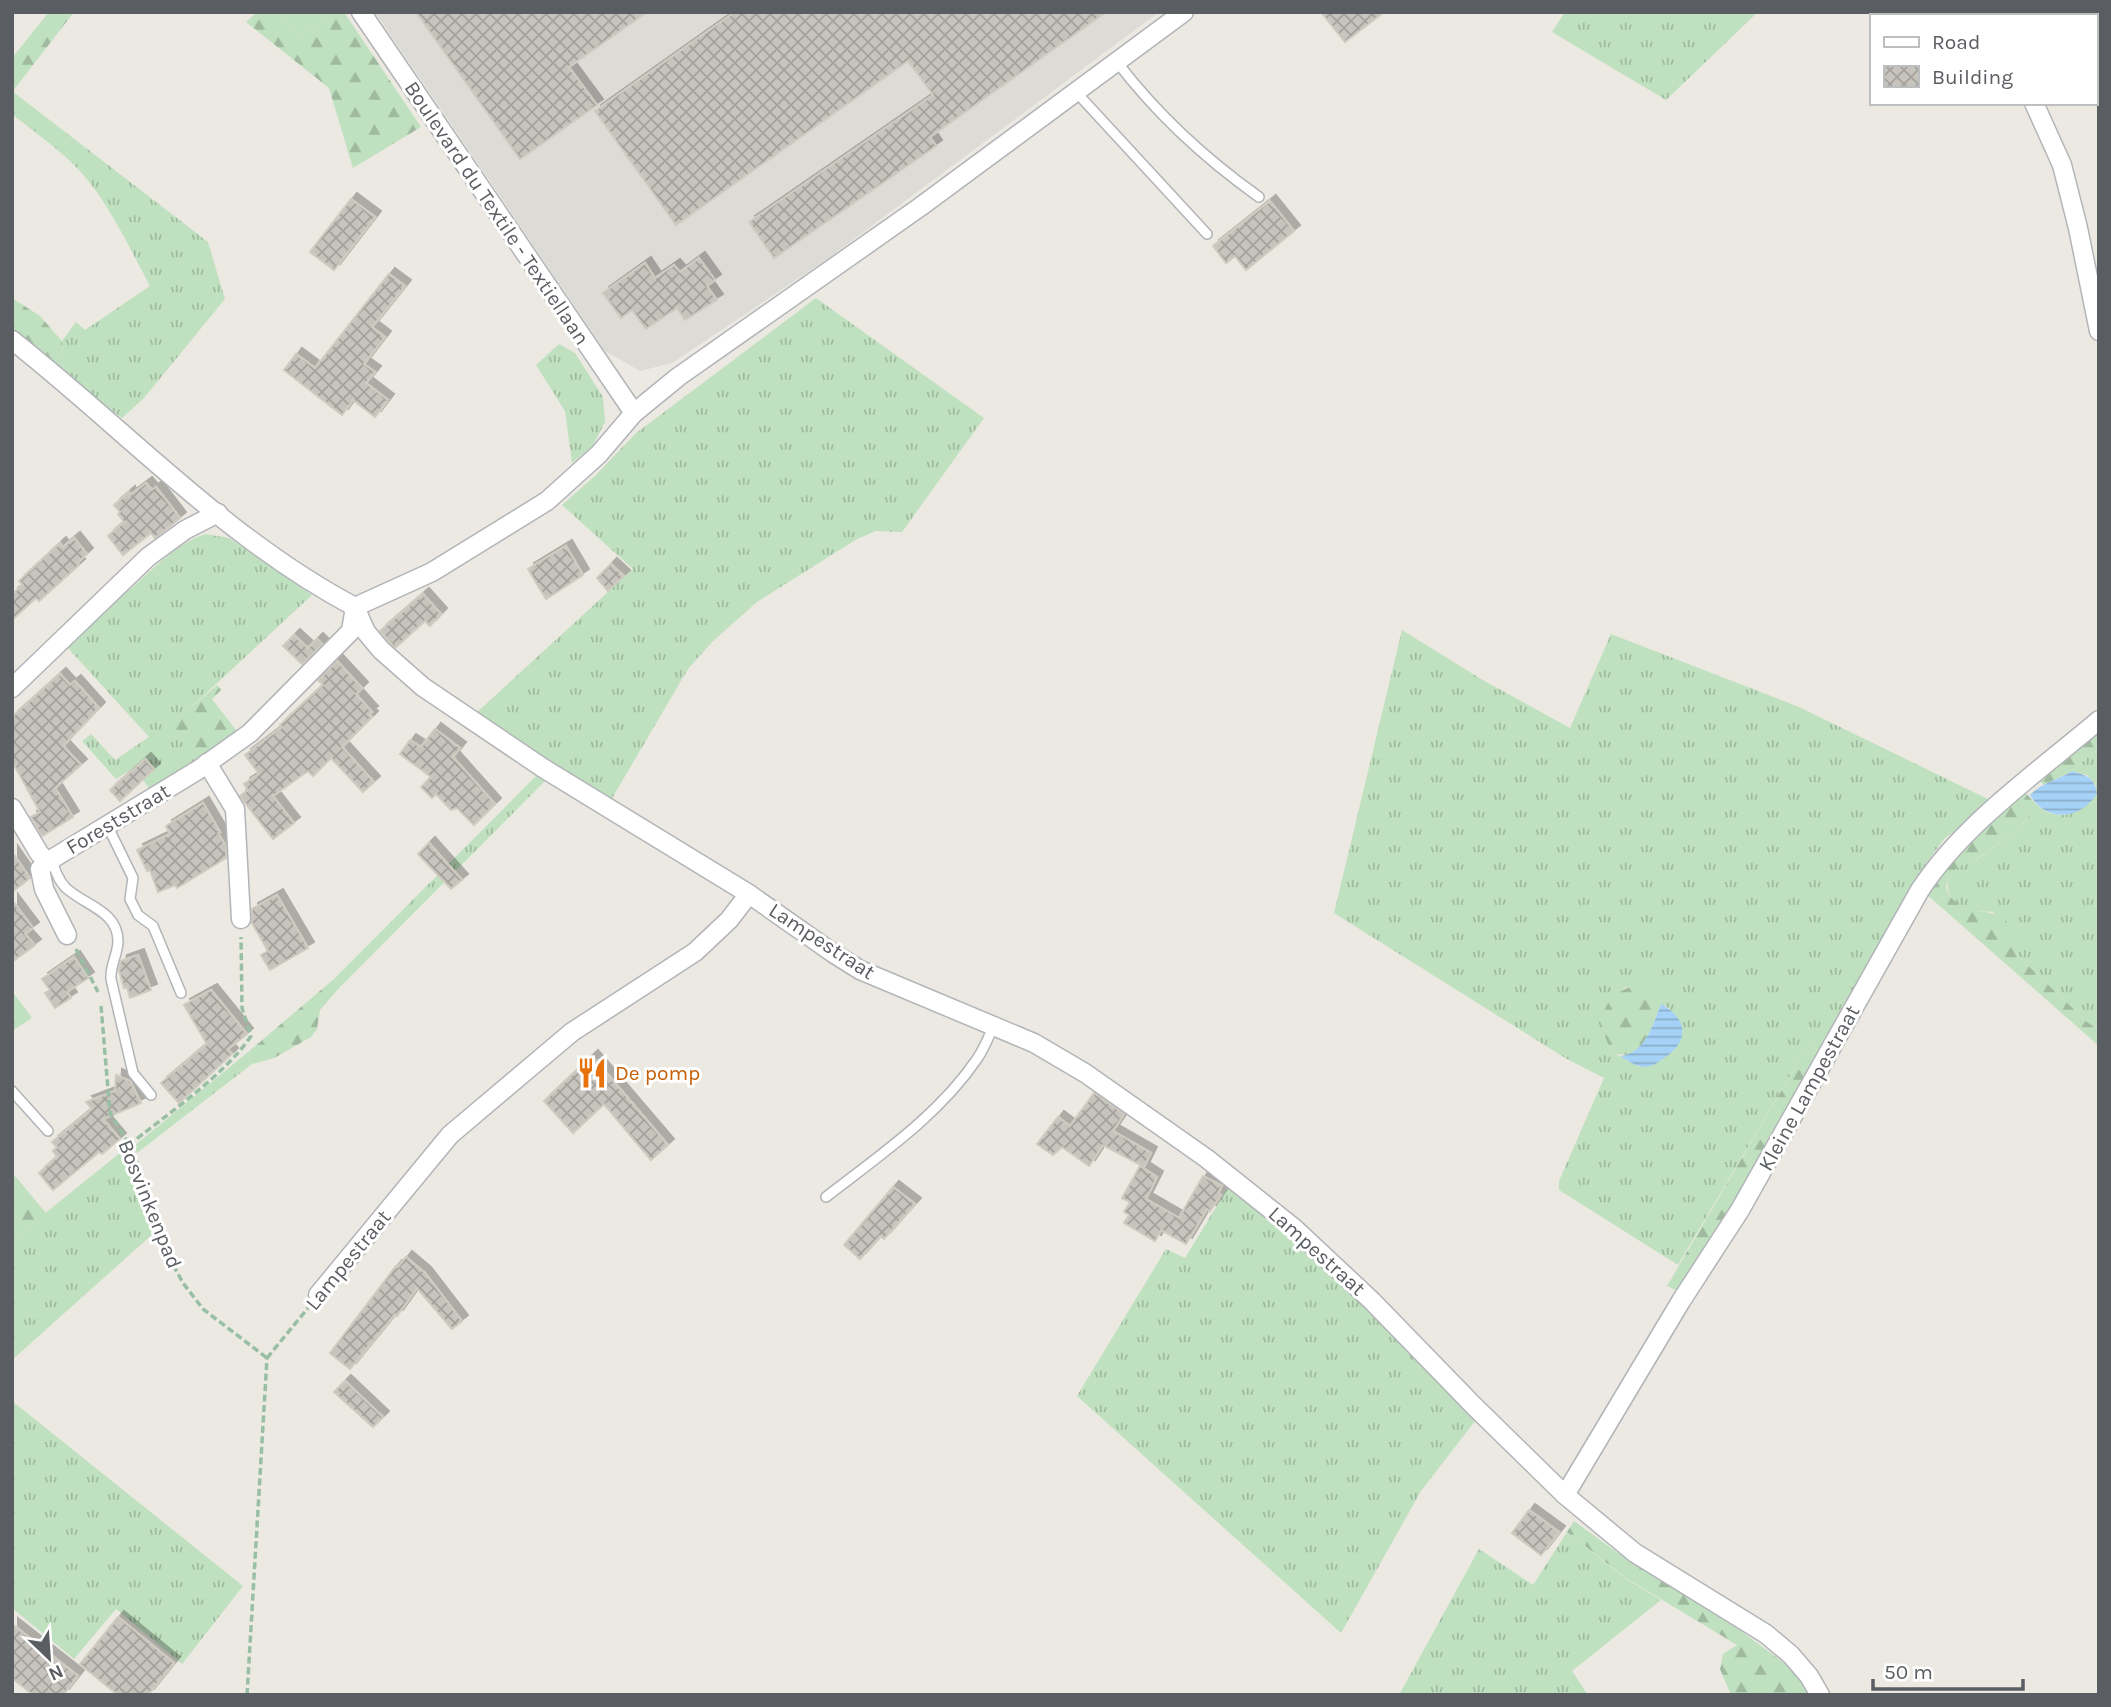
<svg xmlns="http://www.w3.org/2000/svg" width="2111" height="1707" viewBox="0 0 2111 1707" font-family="Karla,sans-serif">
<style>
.industrial{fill:#dddbd6}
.grass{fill:url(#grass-tufts);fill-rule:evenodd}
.forest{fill:url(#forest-firs)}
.water{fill:url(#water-rules)}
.building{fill:url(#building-cross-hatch);stroke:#cfcbc0;stroke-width:2;filter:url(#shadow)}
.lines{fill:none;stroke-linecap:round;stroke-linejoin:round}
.lane-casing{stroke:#b2b4b8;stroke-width:12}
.street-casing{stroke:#b2b4b8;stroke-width:21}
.path{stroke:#98bfa4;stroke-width:3.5;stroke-dasharray:7 3.5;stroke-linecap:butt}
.lane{stroke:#fff;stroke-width:9}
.street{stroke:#fff;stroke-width:18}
.labels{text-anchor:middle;stroke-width:6;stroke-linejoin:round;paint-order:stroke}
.street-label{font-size:21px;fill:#5a5d61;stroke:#fff}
.food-label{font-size:21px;fill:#c56008;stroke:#fff;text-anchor:start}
</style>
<defs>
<pattern id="grass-tufts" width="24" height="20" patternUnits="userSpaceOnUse" patternTransform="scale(1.75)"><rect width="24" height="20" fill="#c0e1c0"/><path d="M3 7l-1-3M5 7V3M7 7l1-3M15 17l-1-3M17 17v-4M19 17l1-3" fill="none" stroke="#9fba9f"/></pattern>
<pattern id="forest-firs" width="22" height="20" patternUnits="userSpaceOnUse" patternTransform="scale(1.75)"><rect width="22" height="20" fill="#c0e1c0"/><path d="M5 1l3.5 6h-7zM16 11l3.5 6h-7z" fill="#9fba9f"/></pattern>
<pattern id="water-rules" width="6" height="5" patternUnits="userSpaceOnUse" patternTransform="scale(1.75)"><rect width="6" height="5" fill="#a6d2f7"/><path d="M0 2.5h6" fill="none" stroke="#8aaecb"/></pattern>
<pattern id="building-cross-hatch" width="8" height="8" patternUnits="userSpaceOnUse" patternTransform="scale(1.75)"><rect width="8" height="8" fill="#c7c4be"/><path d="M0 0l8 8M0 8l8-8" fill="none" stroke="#a5a29e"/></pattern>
<filter id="shadow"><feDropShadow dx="6" dy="-6" stdDeviation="0" flood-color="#0004"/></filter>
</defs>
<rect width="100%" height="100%" fill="#ebe9e1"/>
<g class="industrial">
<path d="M375,12H1159L823,262L672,363L640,371L605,351Z"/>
<path d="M2019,12H2099V39L2095,38V16H2022Z"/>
</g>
<g class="grass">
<path d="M275,12H331L300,38Z"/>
<path d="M1565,12H1758L1666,100L1552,32Z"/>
<path d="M12,91L208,242L225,299L144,398L122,418L64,375L62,341L76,322L85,330L150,286C128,245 105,194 71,162C53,145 32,130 12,114Z"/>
<path d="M816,298L984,418L902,532L876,531L857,539L757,602L712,642L688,669L611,800L475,714L633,569L562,505L596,475L635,434Z"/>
<path d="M559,344L575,353L603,397L605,422L592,447L572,463L565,411L536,365Z"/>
<path d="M205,534L229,538L312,595L172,725L197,763L152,792L134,768L116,779L82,741L91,734L115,760L149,737L67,647C88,624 111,605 135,585C156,566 177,544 205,534Z"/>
<path d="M1402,630L1481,679L1570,728L1611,634L1799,707L1994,802L1944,839L1925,865L1904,898L1824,1052L1808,1045L1678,1265L1559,1190V1181L1604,1078L1565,1058L1334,913ZM1651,982L1661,1004L1670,1009L1640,1067L1614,1053L1605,1037L1624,988Z"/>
<path d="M2099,747V1030L2087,1022L2015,953L1993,912C1984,911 1973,912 1965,908C1948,901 1941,884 1955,869C1960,864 1973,862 1980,857C1999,844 2019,828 2034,810L2033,801C2043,812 2051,815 2066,815L2096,786L2087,775L2072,771Z"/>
<path d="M537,775L546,780L340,987L334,979Z"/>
<path d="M12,991L32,1018L12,1031Z"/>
<path d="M248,1052L252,1064L137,1153L134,1146Z"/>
<path d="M126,1148L155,1232L12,1360V1240Z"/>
<path d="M1229,1186L1270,1214L1382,1323L1475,1421L1421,1491L1341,1633L1077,1396L1166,1249L1185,1258Z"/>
<path d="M12,1401L243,1586L182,1664L116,1609L74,1659L12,1608Z"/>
<path d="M1567,1532L1625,1578L1661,1600L1572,1671L1588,1695H1399L1479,1549L1533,1585Z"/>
</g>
<g class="forest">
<path d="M49,12H74L13,91L12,58Z"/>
<path d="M257,12H275L300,38L331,12H344L421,127L353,168L329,88L246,22Z"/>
<path d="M12,298L40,316L62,341L64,375L12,333Z"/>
<path d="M217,685L221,690L212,699L239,734L197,763L171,725Z"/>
<path d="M2099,731V747L2072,771L2044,785L2037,779Z"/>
<path d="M2024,791L2033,801L2034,810C2018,829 1997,846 1976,859C1970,863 1962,864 1957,868C1953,870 1947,882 1946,886C1946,891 1948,892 1950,896C1972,925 2016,894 2015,953L2087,1022L2099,1030V1046L1925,893L1957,850Z"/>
<path d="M334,979L340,987L320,1010L317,1029L311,1037L274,1058L252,1064L248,1052Z"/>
<path d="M1651,982L1664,998C1653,1018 1646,1064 1614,1053C1587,1016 1610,986 1651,982Z"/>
<path d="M1808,1045L1824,1052L1706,1255L1680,1292L1667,1286Z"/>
<path d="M15,1176L46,1213L12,1240V1179Z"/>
<path d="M1574,1521L1625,1558L1741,1631L1800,1675L1811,1695H1731L1720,1669L1723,1654L1737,1645L1626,1578L1567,1532Z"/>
</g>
<g class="water">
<path d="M2072,771C2086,775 2094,777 2097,793C2082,820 2046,823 2030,795C2041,783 2058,780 2072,771Z"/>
<path d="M1661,1004C1687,1018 1691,1041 1664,1058C1659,1062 1652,1067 1645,1067C1636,1067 1627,1060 1620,1056C1645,1054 1653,1024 1661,1004Z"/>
</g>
<g class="building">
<path d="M416,12H647L569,67L597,105L520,159Z"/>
<path d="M735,12H1106L930,137L936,146L774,258L749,222L933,95L908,61L676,225L595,111Z"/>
<path d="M1321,12H1384L1345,42Z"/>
<path d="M351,199L375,217L334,270L310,252Z"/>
<path d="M1270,201L1294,231L1246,270L1235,256L1226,263L1213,246Z"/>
<path d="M699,258L715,280L707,286L717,300L685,320L677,308L646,329L632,310L621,318L603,293L645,263L655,278L674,265L680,272Z"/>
<path d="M389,274L405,286L372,327L385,337L364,364L375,372L366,383L388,400L375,417L353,400L342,415L284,370L296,354L315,368Z"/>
<path d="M146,483L152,490L156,487L180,518L155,538L151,533L123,555L108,536L124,522L118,514L120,512L114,505L129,492L130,495Z"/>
<path d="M74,538L87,554L77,563L79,565L39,601L36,598L12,620V594L23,585L19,581L60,543L63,547Z"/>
<path d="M566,546L583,575L546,599L528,569Z"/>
<path d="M611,564L624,576L608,591L597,578Z"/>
<path d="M423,594L441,614L430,626L425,621L395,648L380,631Z"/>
<path d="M294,635L308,648L317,639L322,644L302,664L283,646Z"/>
<path d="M337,661L362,688L356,694L372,712L369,714L372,717L342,747L374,782L363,792L331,758L313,776L308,771L273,796L294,823L273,839L240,796L248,790L244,784L259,774L245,755L282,727L280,725L323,685L318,680Z"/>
<path d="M60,674L70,685L75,681L99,708L63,746L81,765L55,788L73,817L42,836L31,817L40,812L12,761V717Z"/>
<path d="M435,729L460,748L453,757L495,804L474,825L457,808L451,810L436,794L432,798L421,787L431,777L400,754L410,740L421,747Z"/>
<path d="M145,759L154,769L120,801L110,790Z"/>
<path d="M203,803L220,832L218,833L226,846V858L177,888L175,885L158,892L150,870L147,871L137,850L170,834L166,826Z"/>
<path d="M429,843L462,880L451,889L418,854Z"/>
<path d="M12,852L30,878L12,892Z"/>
<path d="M277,895L308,948L270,970L261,955L268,951L252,923V909Z"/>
<path d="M12,900L33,928L25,934L35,945L12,962Z"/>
<path d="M138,955L151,990L130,998L127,987L124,988L119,970L121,961Z"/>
<path d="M74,957L88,978L67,992L71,998L55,1008L45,993L50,990L42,979Z"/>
<path d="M211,990L247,1034L228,1049L232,1054L179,1103L161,1083L207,1044L184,1005Z"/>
<path d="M592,1056L668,1145L651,1160L604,1104L573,1133L544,1101Z"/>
<path d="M116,1075L130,1081L141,1103L103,1119L120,1139L102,1154L99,1152L53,1190L39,1173L57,1157L53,1151L57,1147L52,1142L92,1109L86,1102L115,1091Z"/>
<path d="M1094,1093L1124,1114L1113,1131L1151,1153L1144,1167L1103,1145L1089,1166L1062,1147L1053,1155L1037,1144L1058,1117L1070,1126Z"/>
<path d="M1140,1166L1157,1177L1146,1199L1179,1218L1203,1176L1222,1186L1218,1193L1221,1195L1210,1211L1207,1209L1186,1244L1161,1230L1155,1241L1124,1223L1129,1215L1124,1212L1130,1202L1122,1198Z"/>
<path d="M893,1187L915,1204L884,1239L880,1236L860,1259L844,1245Z"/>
<path d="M406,1257L425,1273L462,1321L452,1329L417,1288L397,1316L395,1314L350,1369L330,1353L396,1266L398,1267Z"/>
<path d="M345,1381L383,1417L373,1427L334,1392Z"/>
<path d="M1529,1510L1559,1532L1541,1555L1512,1533Z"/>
<path d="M118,1617L174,1663L148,1695H118L80,1664Z"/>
<path d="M12,1624L78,1676L63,1695H33L12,1678Z"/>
</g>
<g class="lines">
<g class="lane-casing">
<g id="lane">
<path d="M2095,54L2099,55"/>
<path d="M1117,62C1156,113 1207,160 1259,197"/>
<path d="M1076,92L1207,234"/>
<path d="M107,825L133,878L130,899L138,915L153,926L181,993"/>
<path d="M52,859C55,870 58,880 66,888C84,905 118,911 118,941C118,954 110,965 111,979L133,1073L151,1095"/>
<path d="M12,1091L48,1131"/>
<path d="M826,1197C880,1155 938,1116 977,1059C984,1049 989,1036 994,1025"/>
</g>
</g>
<g class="street-casing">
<g id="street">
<path d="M361,12L634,413"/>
<path d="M1976,12L1979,16"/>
<path d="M2034,103L2062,165L2078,228L2099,331"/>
<path d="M12,340C125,429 226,539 355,607L432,572L547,501L599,454L634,413L678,377L920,207L1184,12"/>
<path d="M355,607L366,632L381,650L423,687L543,768L749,894L833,953L860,970L1034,1043L1085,1073L1206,1158L1294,1228L1372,1301L1474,1406L1565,1495L1635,1553L1766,1634L1791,1655L1809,1676L1820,1695"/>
<path d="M12,688L148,557L185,530L218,513"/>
<path d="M207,763L235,809L241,919"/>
<path d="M12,808L39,853L47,862L198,770L250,733L351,631L355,607"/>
<path d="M47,862L40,869L44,889L67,935"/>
<path d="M318,1295L450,1135L572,1032L695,952L729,920L749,894"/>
<path d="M1565,1495L1681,1301L1740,1210L1920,890C1963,824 2038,772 2099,720"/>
</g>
</g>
<g class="path">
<path d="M76,949L98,992"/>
<path d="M101,1006L110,1113L133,1151L171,1261L183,1283L203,1309L267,1358"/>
<path d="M129,1145C166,1115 225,1075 251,1036L242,1008L241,937"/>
<path d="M267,1358L308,1308"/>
<path d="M247,1695L267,1358"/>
</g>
<use href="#lane" class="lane"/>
<use href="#street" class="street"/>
</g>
<defs>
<g id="restaurant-bare" transform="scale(2.415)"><path d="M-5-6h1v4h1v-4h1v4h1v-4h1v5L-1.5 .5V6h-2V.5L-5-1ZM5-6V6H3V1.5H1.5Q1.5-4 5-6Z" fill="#e8710a" stroke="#fff" stroke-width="2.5" paint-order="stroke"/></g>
</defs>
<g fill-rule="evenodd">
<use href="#restaurant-bare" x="592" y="1073"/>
</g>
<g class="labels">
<g class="street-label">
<text transform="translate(497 213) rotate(56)" y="7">Boulevard du Textile - Textiellaan</text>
<text transform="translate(118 819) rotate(-31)" y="7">Foreststraat</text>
<text transform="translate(822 941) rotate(33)" y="7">Lampestraat</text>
<text transform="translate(1809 1088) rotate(-61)" y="7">Kleine Lampestraat</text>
<text transform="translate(150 1204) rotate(68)" y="7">Bosvinkenpad</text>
<text transform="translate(1317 1251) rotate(42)" y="7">Lampestraat</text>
<text transform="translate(348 1260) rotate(-51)" y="7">Lampestraat</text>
</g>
<g class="food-label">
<text x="615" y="1080">De pomp</text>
</g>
</g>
<rect width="2111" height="1707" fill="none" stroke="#5a5d61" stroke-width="28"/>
<rect x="1870" y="14" width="228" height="91" fill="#ffffff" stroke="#bdbec0" stroke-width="2"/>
<rect x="1884" y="37" width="35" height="10" fill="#ffffff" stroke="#bdbec0" stroke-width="2"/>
<text x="1932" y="49" font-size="21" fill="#5a5d61">Road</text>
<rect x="1884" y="66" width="35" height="21" fill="url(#building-cross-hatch)" stroke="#bdbec0" stroke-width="2"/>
<text x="1932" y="84" font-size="21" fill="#5a5d61">Building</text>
<g transform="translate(49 1658) rotate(155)" stroke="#ffffff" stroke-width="5" paint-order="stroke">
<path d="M0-5L12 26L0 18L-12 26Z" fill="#5a5d61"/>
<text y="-10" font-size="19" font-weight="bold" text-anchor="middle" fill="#5a5d61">N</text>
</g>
<path d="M1873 1679v10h150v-10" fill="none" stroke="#5a5d61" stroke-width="3.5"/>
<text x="1884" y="1679" font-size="21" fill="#5a5d61" stroke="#ffffff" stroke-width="5" paint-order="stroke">50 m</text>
</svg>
